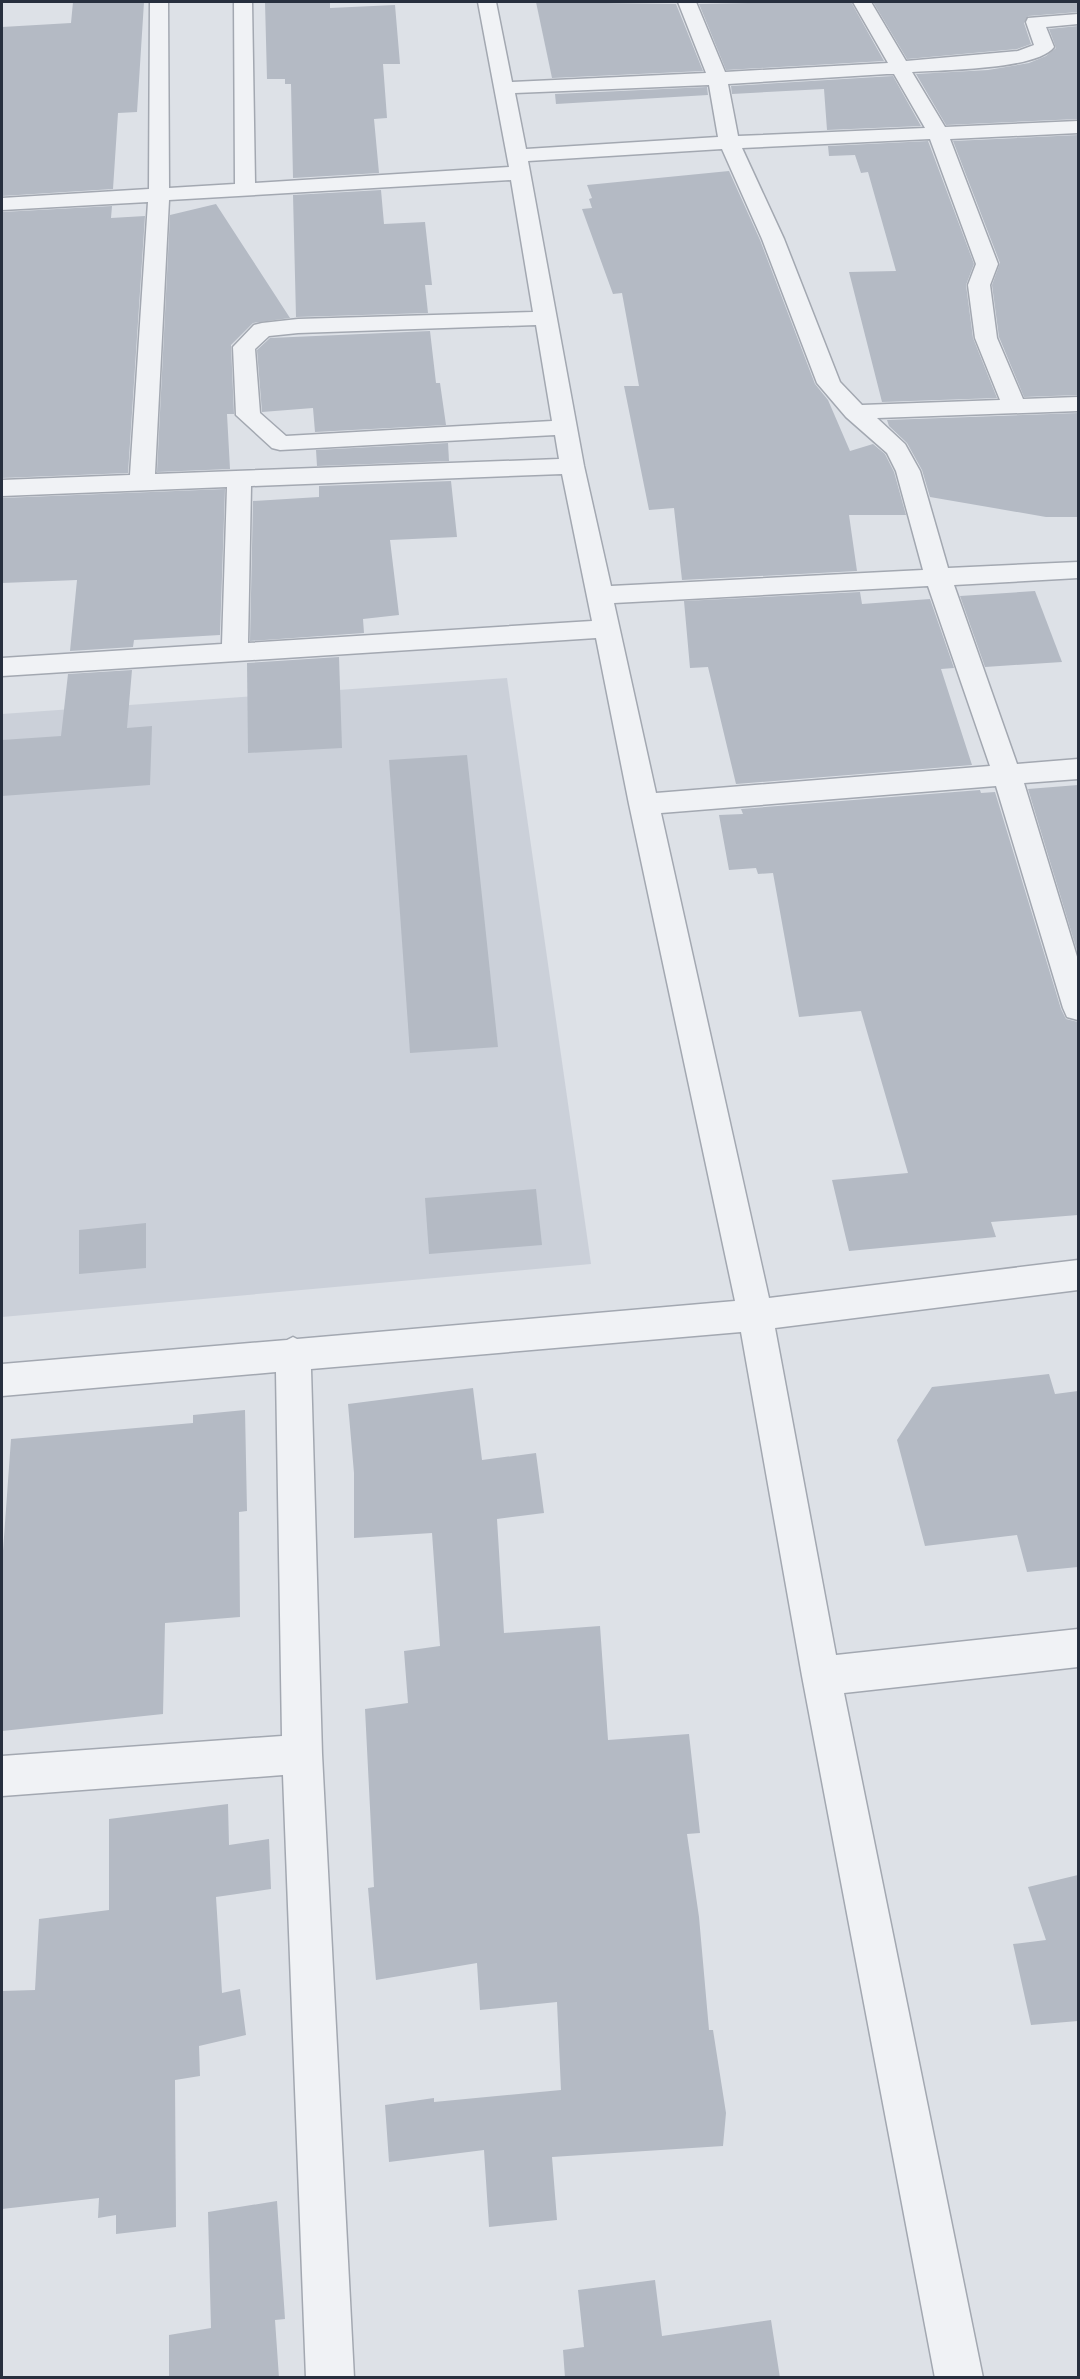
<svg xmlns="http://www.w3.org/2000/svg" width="1080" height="2379" viewBox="0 0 1080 2379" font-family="Barlow,sans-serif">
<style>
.built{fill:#cbd0d9}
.building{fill:#b4bac4}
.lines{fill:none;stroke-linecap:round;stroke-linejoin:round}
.minor-casing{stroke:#a3a8b1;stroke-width:3}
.minor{fill:#f0f2f5;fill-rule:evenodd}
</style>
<rect width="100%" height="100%" fill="#dde1e7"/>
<path class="built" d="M507,678L591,1264L2,1317V714Z"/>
<g class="building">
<path d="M73,2H144L137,112L118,113L113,189L2,196V27L71,23Z"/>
<path d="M265,2H330V8L395,5L400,64H383L387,118L374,119L379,173L293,178L291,84H285V79H267Z"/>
<path d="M536,2L676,4L703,71L552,78Z"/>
<path d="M748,2H851L884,61L726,70L699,4L748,3Z"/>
<path d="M873,2H1078V12L1028,16L1024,23L1031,44L1017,49L907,59Z"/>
<path d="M1078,26V119L946,125L916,74L988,70L1029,63L1046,56L1056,48L1049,29Z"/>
<path d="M893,76L921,126L827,130L824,89L732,94L731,86Z"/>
<path d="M707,87L708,95L556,104L555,94Z"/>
<path d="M1078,135V395L1024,397L999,337L992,285L1000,263L953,141Z"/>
<path d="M928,141L974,264L966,285L973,338L997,398L882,402L849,272L896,271L868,172L861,173L855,155L829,156L828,146Z"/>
<path d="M729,171L760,240L815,384L828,400L850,451L873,444L885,454L894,472L906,515H849L857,571L682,580L674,508L649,510L624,386H639L622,293L613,294L582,209L592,208L589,199L592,198L587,185Z"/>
<path d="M381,190L384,224L425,222L432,285H425L428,313L296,317L293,195Z"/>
<path d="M216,204L290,318L253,323L231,345L234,414H227L230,469L157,472L170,215Z"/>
<path d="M112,206L111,218L145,216L128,473L2,478V212Z"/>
<path d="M430,331L436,383H440L446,425L315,432L313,408L262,412L257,350L270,338Z"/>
<path d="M1078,413V517H1046L930,497L922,470L907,443L889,426L887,420Z"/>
<path d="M448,443L449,461L317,466L316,450Z"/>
<path d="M451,481L457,537L390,540L399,615L363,619L364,633L250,641L253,501L319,497V486Z"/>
<path d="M225,489L220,635L134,640L133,647L70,651L77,580L2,583V498Z"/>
<path d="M1035,591L1062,662L985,667L960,596Z"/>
<path d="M860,592L862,604L930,599L954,668L941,669L972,765L736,784L708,667L690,668L684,601Z"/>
<path d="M339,657L342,748L248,753L247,663Z"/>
<path d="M132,670L127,728L152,726L150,785L2,796V740L61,736L68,674Z"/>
<path d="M467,755L498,1047L410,1053L389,760Z"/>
<path d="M1078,785V954L1028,789Z"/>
<path d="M980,790L981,793L995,792L1061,1009L1066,1019L1078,1022V1215L991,1222L996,1237L849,1251L832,1180L908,1173L861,1011L799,1017L773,873L758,874L756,868L729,870L719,815L743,814L741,809Z"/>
<path d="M536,1189L542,1245L429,1254L425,1198Z"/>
<path d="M146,1223V1268L79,1274V1230Z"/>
<path d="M1049,1374L1055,1394L1078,1391V1567L1027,1572L1017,1535L925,1546L897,1440L932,1387Z"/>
<path d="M473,1388L482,1460L536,1453L544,1513L497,1519L504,1633L600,1626L608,1740L689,1734L700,1833L687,1834L699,1917L709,2030H713L726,2113L723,2146L552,2157L557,2220L489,2227L484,2150L389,2162L385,2105L434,2098V2102L561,2090L557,2002L480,2010L477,1963L376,1980L368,1888L374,1887L365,1709L408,1703L404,1651L440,1646L432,1533L354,1538V1473L348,1404Z"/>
<path d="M245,1410L247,1511L239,1512L240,1617L165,1623L163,1714L2,1731V1565L11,1439L193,1423V1415Z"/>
<path d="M228,1804L229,1845L269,1839L271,1889L216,1897L222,1993L240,1989L246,2035L199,2046L200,2076L175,2080L176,2227L116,2234V2215L98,2218L99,2198L2,2209V1991L35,1990L39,1919L109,1910V1819Z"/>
<path d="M1078,1875V2021L1031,2025L1013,1944L1046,1940L1028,1887Z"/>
<path d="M277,2201L285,2319L275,2320L279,2378H169V2335L211,2328L208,2212Z"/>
<path d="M655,2280L662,2336L771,2320L780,2378H565L563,2350L584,2347L578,2290Z"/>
</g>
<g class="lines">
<g class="minor-casing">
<path id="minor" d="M150,2H168L169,188L235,184L234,2H252L255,183L509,167L478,2H496L512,82L706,73L678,2H696L725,72L888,63L853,2H871L906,61L1018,51L1034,45L1026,22L1028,18L1078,14V24L1046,27L1054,47C1037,70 941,70 912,72L945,127L1078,121V133L950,139L998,264L990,285L997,338L1023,399L1078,397V411L877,418L905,444L920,471L948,568L1078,562V578L954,585L1017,764L1078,759V779L1024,783L1078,960V1020L1067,1017L1063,1008L996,786L661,813L769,1298L1078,1260V1290L775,1328L836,1655L1078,1629V1667L844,1693L983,2378H935L802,1676L741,1332L311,1369L322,1754L354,2378H306L283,1775L2,1796V1756L282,1736L276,1372L2,1396V1364L287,1340L293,1337L297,1339L735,1301L629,804L596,638L2,676V658L222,644L227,487L2,496V480L130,475L148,202L2,210V198L149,189ZM887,74H894L925,128L738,136L728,84ZM709,85L718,137L526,149L515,93ZM930,139L976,264L968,285L975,338L1000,400L862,405L840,382L784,239L742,148ZM722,149L762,239L817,383L846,417L887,453L896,471L923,570L611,586L584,466L528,161ZM511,180L533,312L298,319L262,323L254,325L233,347L236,415L272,448L280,450L555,435L559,459L155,474L169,200ZM536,325L552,421L286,436L260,413L255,349L269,336L298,333ZM562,474L592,621L248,643L251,486ZM928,586L990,766L656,793L614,603Z"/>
</g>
<use href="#minor" class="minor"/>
</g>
<rect width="1080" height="2379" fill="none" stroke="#272f3e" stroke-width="6"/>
</svg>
